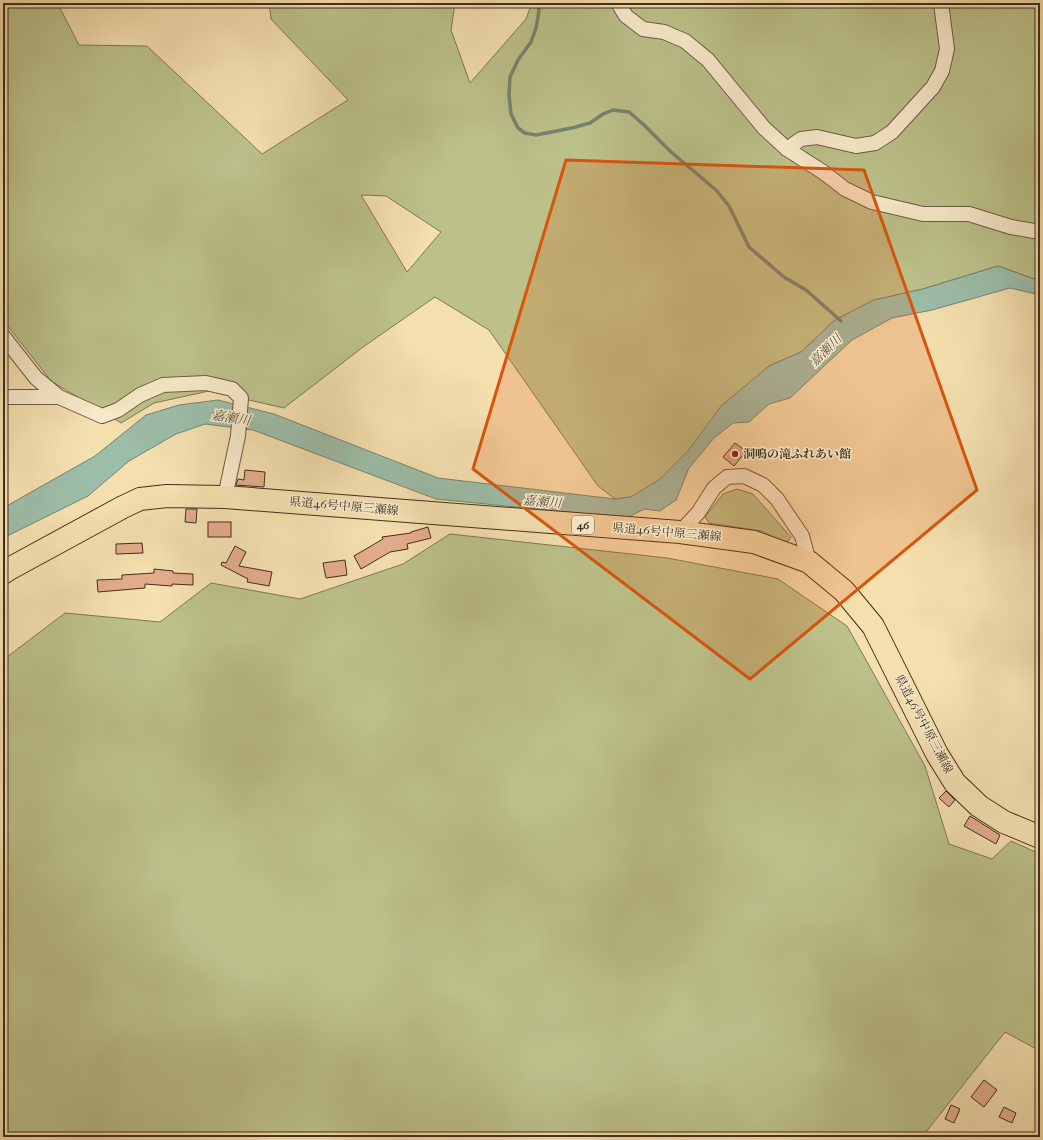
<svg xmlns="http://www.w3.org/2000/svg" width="1043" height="1140" viewBox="0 0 1043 1140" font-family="'IM FELL French Canon','Noto Serif JP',serif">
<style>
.green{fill:#bcc18a;stroke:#807754;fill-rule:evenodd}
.water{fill:#9cbda8;stroke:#788370}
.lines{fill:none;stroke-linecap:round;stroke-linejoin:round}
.stream{stroke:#788370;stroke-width:3.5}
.building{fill:#e4ac8c;stroke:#432d1d}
.street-casing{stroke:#6f5a42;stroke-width:16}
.primary-casing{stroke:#432d1d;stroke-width:24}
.street{stroke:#f8eacb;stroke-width:14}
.primary{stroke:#f4dfaf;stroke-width:22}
.marked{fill:#d8550e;fill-opacity:0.2;stroke:#d8550e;stroke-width:3;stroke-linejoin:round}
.poi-dot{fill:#8f2418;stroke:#f8eacb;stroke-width:1.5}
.labels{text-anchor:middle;stroke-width:3;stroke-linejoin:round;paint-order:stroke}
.shield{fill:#f8eacb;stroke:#796651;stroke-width:1}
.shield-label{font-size:11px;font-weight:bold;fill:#432d1d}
.poi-label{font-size:12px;font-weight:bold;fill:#432d1d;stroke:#f8eacb;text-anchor:start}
.street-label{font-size:12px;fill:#432d1d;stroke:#f8eacb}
.water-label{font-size:13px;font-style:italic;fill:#595140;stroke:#f8eacb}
</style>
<rect width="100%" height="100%" fill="#f4dfaf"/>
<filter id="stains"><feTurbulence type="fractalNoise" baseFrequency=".005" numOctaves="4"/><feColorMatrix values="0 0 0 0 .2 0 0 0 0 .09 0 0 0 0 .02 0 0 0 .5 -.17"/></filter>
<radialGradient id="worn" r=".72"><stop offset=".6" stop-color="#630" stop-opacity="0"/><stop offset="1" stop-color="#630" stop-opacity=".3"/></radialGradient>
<g class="green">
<path d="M3,3H64L60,8L79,45L147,46L262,154L348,100L271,19L269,3H455L451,30L470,83L526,19L532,3H1040V281L998,266L923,289L874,300L835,320L801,352L769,366L660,480L631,497L615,499L598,486L489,330L435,297L363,347L284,408L209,391L154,403L121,423L51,381L3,320ZM361,195L386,196L441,232L407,272Z"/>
<path d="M737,489L753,494L791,537L786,544L762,531L709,523L705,517L723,494Z"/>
<path d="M450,534L667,558L778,579L847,626L925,766L949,844L992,859L1011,841L1040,854V1051L1005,1032L922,1137H3V660L65,613L160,622L211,583L300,599L403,564Z"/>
</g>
<path class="water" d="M998,266L1040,281V295L1010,288L932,310L892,318L852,340L790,398L769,404L749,422L733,423L714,438L689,468L676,500L660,511L644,509L627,518L436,499L253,430L205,424L176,434L129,461L88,496L3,538V508L95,456L146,415L179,405L218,400L274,414L438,478L615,499L631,497L660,479L688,451L721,406L769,366L801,352L835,320L874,300L923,289Z"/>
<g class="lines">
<path class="stream" d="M538,3L539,11L536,28L531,42L518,60L510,77L509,95L511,114L518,128L525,133L536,135L572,128L590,123L603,114L613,110L629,112L644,125L671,152L716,190L729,206L749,247L784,277L806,290L841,321"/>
</g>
<g class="building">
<path d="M735,443L746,451L734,466L723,457Z"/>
<path d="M245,470L265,472L264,487L236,485L238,479L244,480Z"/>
<path d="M186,509H197L196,523L185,522Z"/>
<rect x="208" y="522" width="23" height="15"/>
<path d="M428,527L431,538L407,544L408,549L390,552L361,569L354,556L383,539L382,537L411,533V532Z"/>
<path d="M142,543L143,553L116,554V544Z"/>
<path d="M235,546L246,552L239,566L272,572L269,586L247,582L248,579L221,565L222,562L226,563Z"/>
<path d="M345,560L347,575L326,578L323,563Z"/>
<path d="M154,569L173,571V573L193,574V585L172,584V586L145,584V588L98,592L97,580L122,579V575L154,573Z"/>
<path d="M946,791L955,800L949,807L939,798Z"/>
<path d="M970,816L1000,835L996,844L964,826Z"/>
<path d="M984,1080L997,1090L984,1107L971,1097Z"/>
<path d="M951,1105L960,1109L954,1123L945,1119Z"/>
<path d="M1004,1107L1016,1113L1012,1123L999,1117Z"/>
</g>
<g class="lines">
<g class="street-casing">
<g id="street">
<path d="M618,3L626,16L643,29L664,32L685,41L708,60L764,128L787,149L823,172L845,189L872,202L923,214H969L1011,227L1040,232"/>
<path d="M787,149L801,139L817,137L856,146L875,143L892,132L933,87L942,71L947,49L941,3"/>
<path d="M3,336L36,378L59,397L102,416L118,410L140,395L163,385L206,383L232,389L241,398L238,436L225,497"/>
<path d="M3,397H59"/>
<path d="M680,532L698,513L714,488L727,477L744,476L763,485L777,499L802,536L809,562"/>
</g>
</g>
<g class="primary-casing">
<path id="primary" d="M3,573L9,569L123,507L140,499L167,496L225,497L680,532L754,542L809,562L844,591L873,626L937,754L955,783L979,806L1004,822L1040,837"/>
</g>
<use href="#street" class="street"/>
<use href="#primary" class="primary"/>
</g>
<path class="marked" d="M566,160L864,170L977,490L750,679L473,469Z"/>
<circle class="poi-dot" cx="735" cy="454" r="4"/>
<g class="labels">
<rect class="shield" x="572" y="516" width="22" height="18" rx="3"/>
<g class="shield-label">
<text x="583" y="529">46</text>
</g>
<g class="poi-label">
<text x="743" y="458">洞鳴の滝ふれあい館</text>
</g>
<g class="street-label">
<text transform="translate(344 506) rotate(5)" y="4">県道46号中原三瀬線</text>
<text transform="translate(667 532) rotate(5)" y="4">県道46号中原三瀬線</text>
<text transform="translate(924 724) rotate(62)" y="4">県道46号中原三瀬線</text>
</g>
<g class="water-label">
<text transform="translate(825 350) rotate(-45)" y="5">嘉瀬川</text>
<text transform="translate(231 417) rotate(9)" y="5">嘉瀬川</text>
<text transform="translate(542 501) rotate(5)" y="5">嘉瀬川</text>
</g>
</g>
<rect width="1043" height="1140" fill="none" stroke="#f4dfaf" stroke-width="16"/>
<rect x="4" y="4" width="1035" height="1132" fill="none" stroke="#432d1d" stroke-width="2"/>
<rect x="8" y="8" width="1027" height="1124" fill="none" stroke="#432d1d"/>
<rect width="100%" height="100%" filter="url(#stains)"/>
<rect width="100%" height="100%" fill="url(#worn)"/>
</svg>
